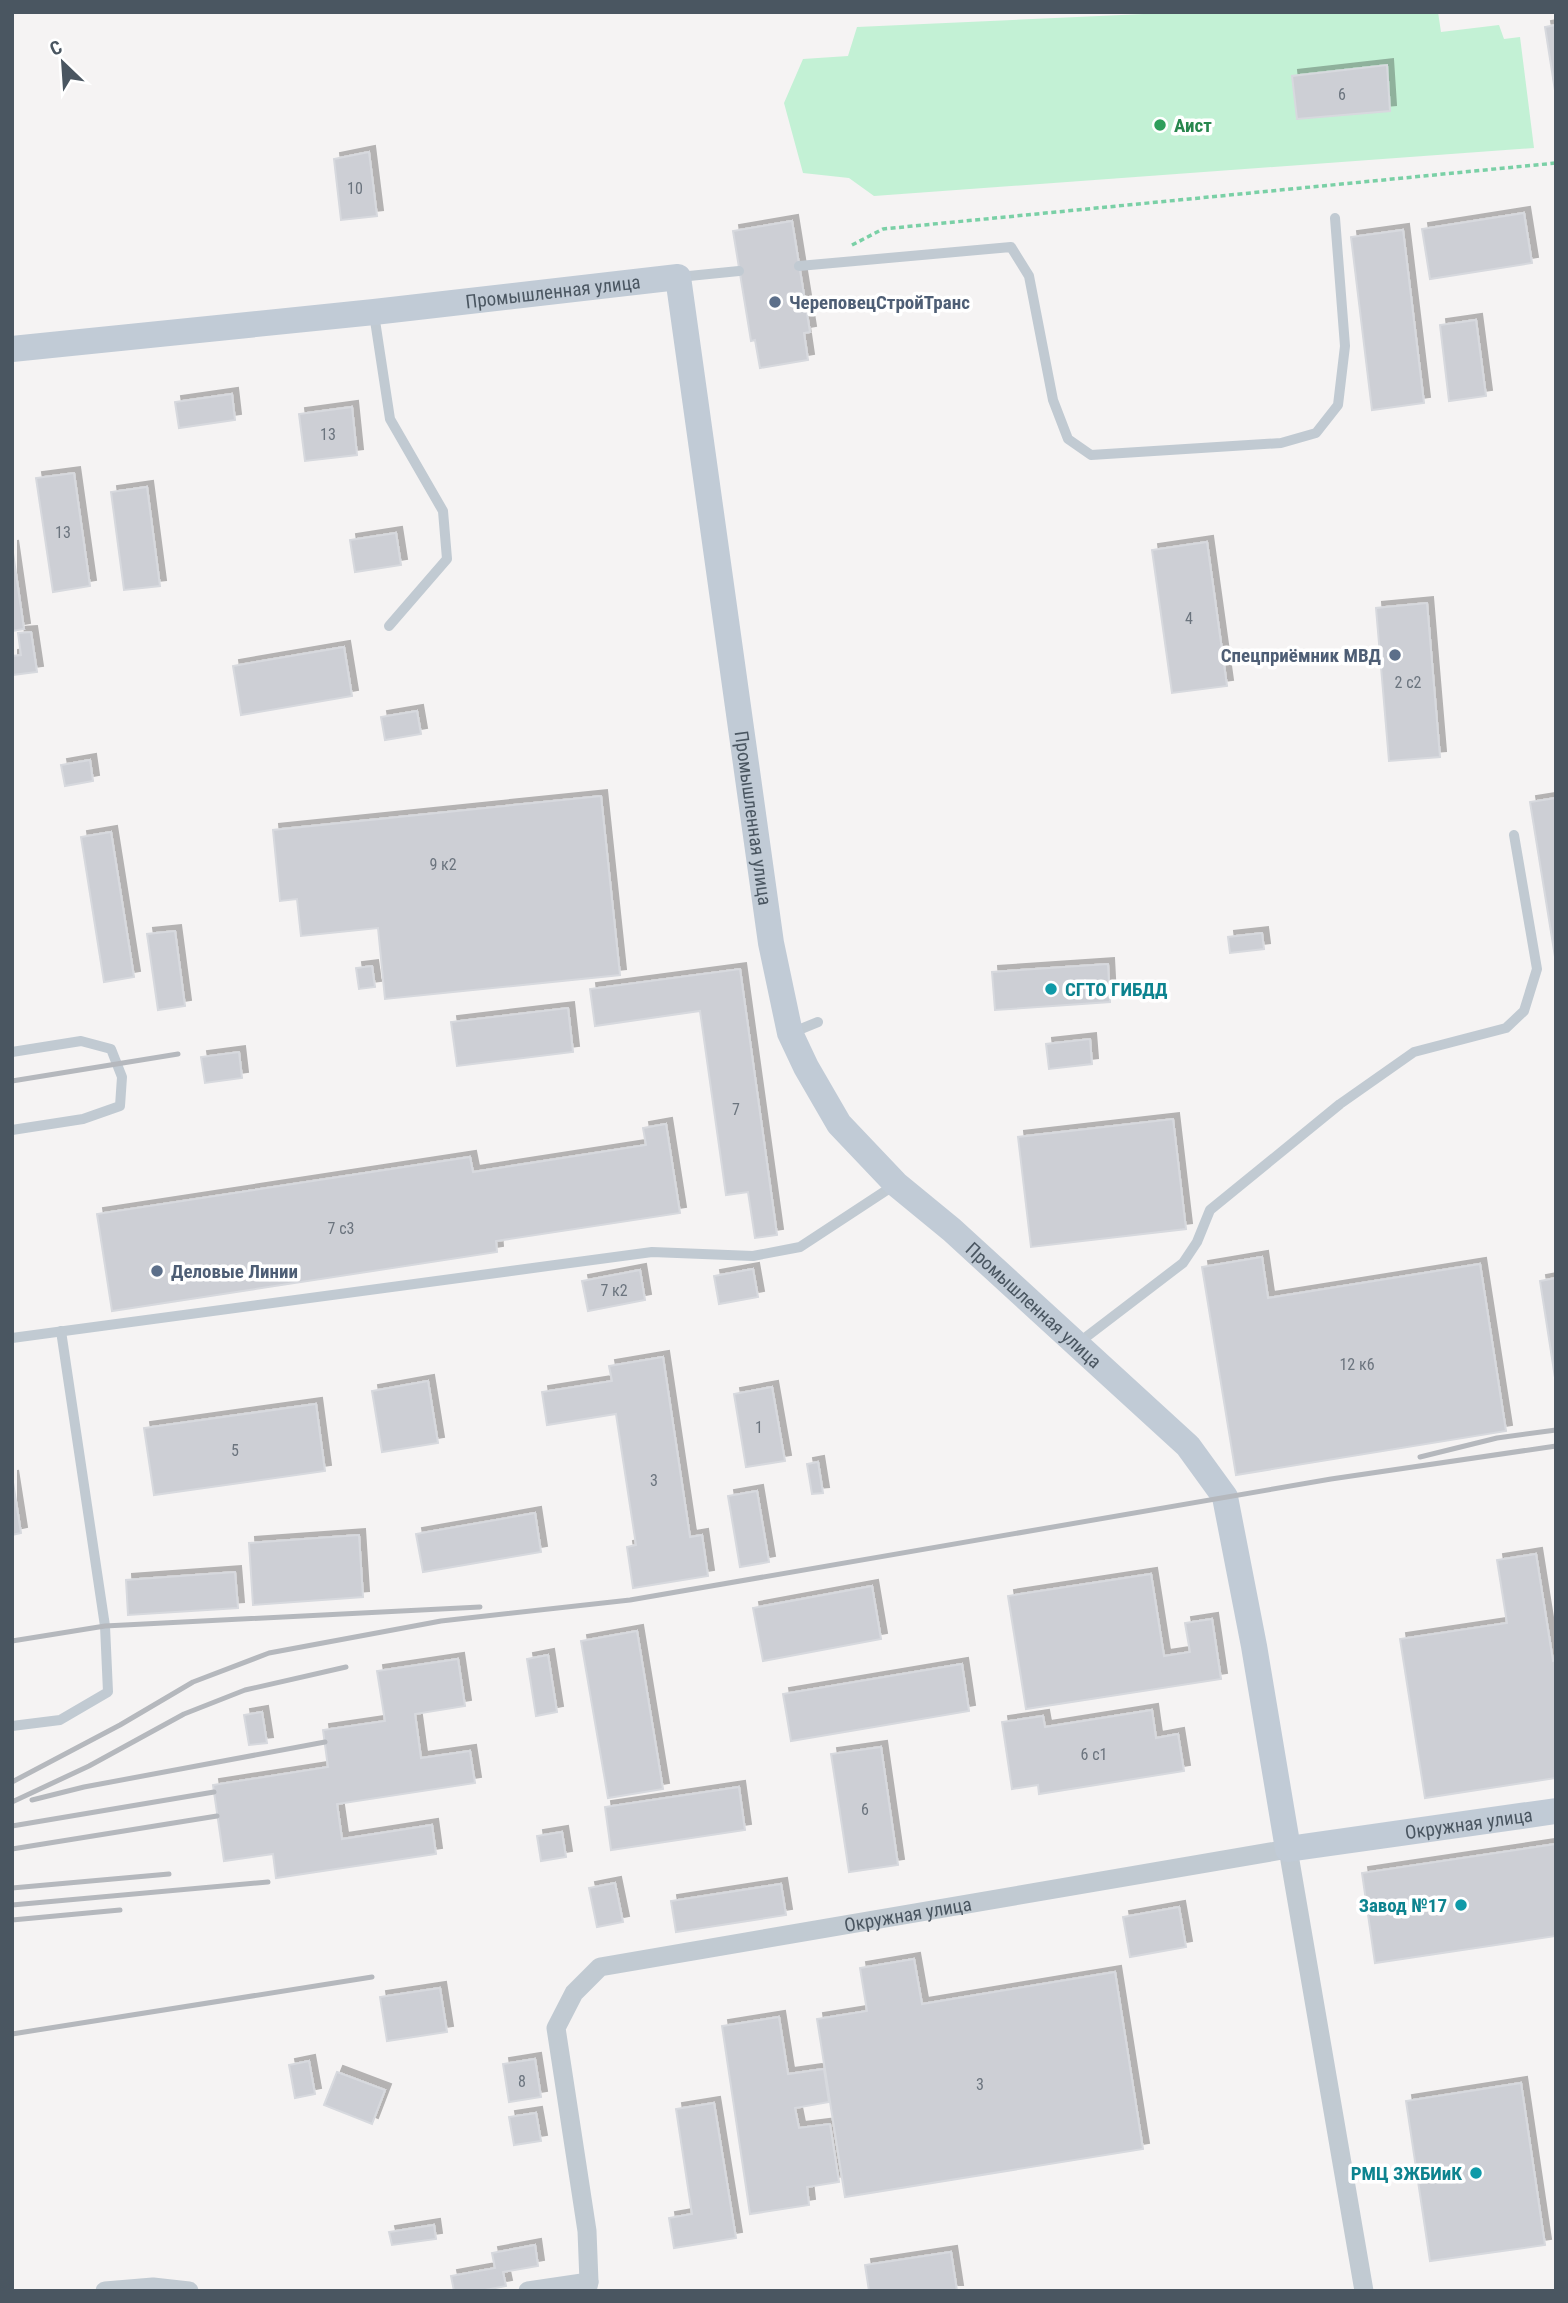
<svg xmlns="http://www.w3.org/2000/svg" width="1568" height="2303" viewBox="0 0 1568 2303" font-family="'Roboto Condensed',sans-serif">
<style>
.green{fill:#c3f1d5}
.building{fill:#cdcfd5;stroke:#d7d9de;stroke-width:2;filter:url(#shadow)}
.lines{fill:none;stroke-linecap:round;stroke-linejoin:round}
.path{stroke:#7ad0a6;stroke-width:3.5;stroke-dasharray:5 3.5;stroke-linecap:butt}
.lane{stroke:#c1cad2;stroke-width:10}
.street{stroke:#c1cad2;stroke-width:19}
.secondary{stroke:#c1cbd6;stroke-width:26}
.rail{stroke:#b5b8bd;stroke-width:5}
.leisure-dot{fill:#2e9e5b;stroke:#fff;stroke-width:2.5}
.service-dot{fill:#5c6f8a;stroke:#fff;stroke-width:2.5}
.culture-dot{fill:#0f9aa8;stroke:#fff;stroke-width:2.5}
.labels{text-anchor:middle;stroke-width:7;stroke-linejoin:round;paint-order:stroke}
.number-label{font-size:16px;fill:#6b747e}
.leisure-label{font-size:19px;font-weight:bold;fill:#27864d;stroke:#fff;text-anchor:start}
.street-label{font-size:19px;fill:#4a5661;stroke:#fff}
.service-label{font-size:19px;font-weight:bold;fill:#4e5e75;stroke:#fff;text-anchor:start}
.culture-label{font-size:19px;font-weight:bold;fill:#0d838f;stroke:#fff;text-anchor:end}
</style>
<defs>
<filter id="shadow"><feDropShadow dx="6" dy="-6" stdDeviation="0" flood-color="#0004"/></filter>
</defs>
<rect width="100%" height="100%" fill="#f5f3f3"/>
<path class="green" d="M1188,12H1438L1441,32L1499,25L1504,39L1520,37L1534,148L874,196L849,178L803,173L784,103L803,59L848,56L857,27Z"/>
<g class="building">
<path d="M1556,25V97L1545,27Z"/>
<path d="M1387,65L1390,111L1297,119L1292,76Z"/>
<path d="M369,152L377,216L341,220L334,159Z"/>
<path d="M1524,213L1532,263L1430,279L1422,229Z"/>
<path d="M792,221L810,332L804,333L808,360L760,368L755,340L751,341L733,231Z"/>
<path d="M1403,230L1424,403L1372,410L1351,237Z"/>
<path d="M1476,320L1486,396L1449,401L1440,325Z"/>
<path d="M232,394L235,420L179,428L175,402Z"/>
<path d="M352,407L357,455L305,461L299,414Z"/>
<path d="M74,473L90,586L53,592L36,478Z"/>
<path d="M147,487L160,586L124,590L111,492Z"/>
<path d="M396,533L401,565L355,572L350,540Z"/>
<path d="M1207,542L1227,686L1172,693L1152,550Z"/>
<path d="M12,546L24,629L12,631Z"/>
<path d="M1427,603L1440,757L1389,761L1376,608Z"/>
<path d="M31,632L37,672L12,675V656L21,655L18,633Z"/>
<path d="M344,647L352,696L241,715L233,666Z"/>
<path d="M417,711L421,734L385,740L381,717Z"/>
<path d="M90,760L93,781L65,786L61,765Z"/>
<path d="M601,796L620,975L385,999L378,928L301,936L297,899L280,901L273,830Z"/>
<path d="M1556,798V963L1530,802Z"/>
<path d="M111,832L134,977L104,982L81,837Z"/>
<path d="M175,931L185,1006L158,1010L147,934Z"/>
<path d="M1262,933L1264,949L1230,953L1228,937Z"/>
<path d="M1108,964L1110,1002L995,1010L992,972Z"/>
<path d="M372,966L375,987L359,989L356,968Z"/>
<path d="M740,969L777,1235L755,1238L748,1192L726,1195L700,1011L595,1026L590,989Z"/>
<path d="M568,1008L573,1052L457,1066L451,1022Z"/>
<path d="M1090,1039L1092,1064L1049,1069L1046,1044Z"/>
<path d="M239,1052L242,1078L205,1083L201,1057Z"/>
<path d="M1173,1119L1186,1229L1031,1247L1018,1137Z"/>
<path d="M666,1124L680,1213L496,1241L497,1252L112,1311L97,1214L470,1157L473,1172L646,1145L643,1128Z"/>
<path d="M1262,1257L1268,1298L1480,1264L1506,1431L1236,1475L1202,1267Z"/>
<path d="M753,1269L758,1297L719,1304L714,1276Z"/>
<path d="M640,1270L645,1300L588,1311L582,1281Z"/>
<path d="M1556,1278V1384L1540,1281Z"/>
<path d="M663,1357L690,1537L702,1535L708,1576L633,1588L627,1547L636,1545L616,1414L547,1425L542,1392L612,1381L609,1366Z"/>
<path d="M428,1381L438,1443L382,1452L372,1391Z"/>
<path d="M772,1387L785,1461L746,1467L734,1394Z"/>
<path d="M316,1404L325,1471L154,1495L144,1428Z"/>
<path d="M818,1462L823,1493L812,1494L807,1464Z"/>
<path d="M12,1476L21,1533L12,1535Z"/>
<path d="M757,1491L769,1562L740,1567L728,1496Z"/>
<path d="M535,1513L541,1552L423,1572L416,1534Z"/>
<path d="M359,1535L363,1597L253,1605L249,1543Z"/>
<path d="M1536,1554L1553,1661L1556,1660V1778L1425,1798L1400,1639L1507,1623L1497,1560Z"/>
<path d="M235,1572L238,1608L128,1615L126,1580Z"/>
<path d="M1151,1574L1164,1656L1190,1652L1185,1623L1212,1619L1221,1679L1026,1709L1008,1596Z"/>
<path d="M872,1586L881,1639L763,1661L753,1608Z"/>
<path d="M637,1631L663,1789L608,1798L581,1641Z"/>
<path d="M548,1655L557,1712L536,1716L527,1659Z"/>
<path d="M458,1659L465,1706L415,1714L421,1758L470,1751L475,1783L337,1804L342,1839L432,1825L436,1854L276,1878L273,1854L224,1861L213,1785L328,1767L323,1730L385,1721L377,1671Z"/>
<path d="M962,1664L969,1711L791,1741L783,1694Z"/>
<path d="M1152,1710L1156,1738L1178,1734L1184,1771L1039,1794L1038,1785L1012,1789L1002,1722L1043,1716L1045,1727Z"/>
<path d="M262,1712L267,1743L249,1745L244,1715Z"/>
<path d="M881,1747L898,1865L849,1872L831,1754Z"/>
<path d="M739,1787L745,1830L611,1850L605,1807Z"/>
<path d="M562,1832L566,1857L541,1861L537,1836Z"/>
<path d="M1556,1844V1936L1375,1963L1362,1873Z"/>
<path d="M615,1883L623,1922L597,1927L589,1888Z"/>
<path d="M781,1884L786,1915L676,1932L671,1901Z"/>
<path d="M1179,1907L1186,1947L1130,1957L1123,1917Z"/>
<path d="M914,1959L922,2004L1115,1972L1143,2149L845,2197L817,2019L867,2011L860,1968Z"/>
<path d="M440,1988L447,2032L387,2041L380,1997Z"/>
<path d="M779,2017L788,2074L824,2069L829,2102L795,2108L799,2128L830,2124L839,2182L807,2187L809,2205L750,2214L722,2026Z"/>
<path d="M535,2059L541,2097L509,2102L503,2064Z"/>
<path d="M309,2061L315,2094L295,2098L289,2065Z"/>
<path d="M337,2072L385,2090L372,2124L324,2105Z"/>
<path d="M1521,2083L1545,2245L1430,2261L1406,2101Z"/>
<path d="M714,2103L736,2238L674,2248L669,2218L692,2214L676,2109Z"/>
<path d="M536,2113L541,2141L514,2145L509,2117Z"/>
<path d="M434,2225L436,2239L392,2245L389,2232Z"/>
<path d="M535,2245L538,2266L503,2272L506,2286L480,2291H454L451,2276L495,2268L492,2253Z"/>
<path d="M951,2252L957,2291H869L865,2265Z"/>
</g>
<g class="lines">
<path class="path" d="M852,245L883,229L1556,163"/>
<g class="lane">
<path d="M799,266L1011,247L1029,276L1053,400L1068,439L1091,455L1281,443L1316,433L1338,405L1345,346L1335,218"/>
<path d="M679,277L739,271"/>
<path d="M374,314L390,419L443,511L447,559L389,626"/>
<path d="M791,1033L818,1022"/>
<path d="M12,1052L81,1041L111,1049L122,1077L120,1106L83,1119L12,1130"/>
<path d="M12,1338L652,1252L753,1256L800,1247L896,1184"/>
<path d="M1077,1344L1183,1263L1197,1242L1210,1210L1340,1104L1414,1052L1506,1028L1524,1011L1537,969L1514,835"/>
<path d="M12,1726L60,1720L108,1692L105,1626L61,1331"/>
</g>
<g class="street">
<path d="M105,2291L153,2287L189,2291"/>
<path d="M528,2291L589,2282"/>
<path id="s1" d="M587,2291L589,2282L587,2231L556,2028L574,1993L600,1967L1288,1849L1364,2291"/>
</g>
<path class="secondary" id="s2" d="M12,349L374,312L678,277L771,943L790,1033L806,1067L839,1124L896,1184L952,1230L1188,1446L1225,1497L1254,1646L1288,1849L1556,1811"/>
<g class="rail">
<path d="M12,1081L178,1054"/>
<path d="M1420,1457L1497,1438L1556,1430"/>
<path d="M12,1641L105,1626L480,1607"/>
<path d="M12,1782L120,1725L193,1682L269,1653L441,1621L630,1600L1331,1479L1556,1446"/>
<path d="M32,1800L84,1787L325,1742"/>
<path d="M12,1802L89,1766L184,1714L245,1690L346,1667"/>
<path d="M12,1826L214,1792"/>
<path d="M12,1849L217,1816"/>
<path d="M12,1888L169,1874"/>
<path d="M12,1905L268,1882"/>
<path d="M12,1920L120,1910"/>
<path d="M12,2034L372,1977"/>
</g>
</g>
<circle class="leisure-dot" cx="1160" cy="125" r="7"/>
<g class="service-dot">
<circle cx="775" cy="302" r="7"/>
<circle cx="1395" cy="655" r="7"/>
<circle cx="157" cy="1271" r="7"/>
</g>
<g class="culture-dot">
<circle cx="1051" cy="989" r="7"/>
<circle cx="1461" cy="1905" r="7"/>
<circle cx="1476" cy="2173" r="7"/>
</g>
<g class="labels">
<g class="number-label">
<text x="1342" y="100">6</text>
<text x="355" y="194">10</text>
<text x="328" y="440">13</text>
<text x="63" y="538">13</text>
<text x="1189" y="624">4</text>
<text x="1408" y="688">2 с2</text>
<text x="443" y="870">9 к2</text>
<text x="736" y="1115">7</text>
<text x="341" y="1234">7 с3</text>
<text x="614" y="1296">7 к2</text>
<text x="1357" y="1370">12 к6</text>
<text x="759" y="1433">1</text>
<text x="235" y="1456">5</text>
<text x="654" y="1486">3</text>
<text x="1094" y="1760">6 с1</text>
<text x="865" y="1815">6</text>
<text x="522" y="2087">8</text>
<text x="980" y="2090">3</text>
</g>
<g class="leisure-label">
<text x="1174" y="132">Аист</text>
</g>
<g class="street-label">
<text dy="7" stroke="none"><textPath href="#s2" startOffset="544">Промышленная улица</textPath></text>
<text dy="7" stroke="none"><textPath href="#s2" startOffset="1216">Промышленная улица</textPath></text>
<text dy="7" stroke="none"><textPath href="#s2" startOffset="1804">Промышленная улица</textPath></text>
<text dy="7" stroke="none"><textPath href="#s2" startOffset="2616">Окружная улица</textPath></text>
<text dy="7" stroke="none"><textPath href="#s1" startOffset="654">Окружная улица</textPath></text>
</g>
<g class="service-label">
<text x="789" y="309">ЧереповецСтройТранс</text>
<text x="1381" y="662" text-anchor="end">Спецприёмник МВД</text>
<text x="171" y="1278">Деловые Линии</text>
</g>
<g class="culture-label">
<text x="1065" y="996" text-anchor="start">СГТО ГИБДД</text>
<text x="1447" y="1912">Завод №17</text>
<text x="1462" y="2180">РМЦ ЗЖБИиК</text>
</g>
</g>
<rect width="1568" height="2303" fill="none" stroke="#4a5661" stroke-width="28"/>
<g transform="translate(63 63) rotate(335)" stroke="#ffffff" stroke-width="5" paint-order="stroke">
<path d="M0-5L12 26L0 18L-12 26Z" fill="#4a5661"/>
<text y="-10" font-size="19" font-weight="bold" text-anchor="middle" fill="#4a5661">С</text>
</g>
</svg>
